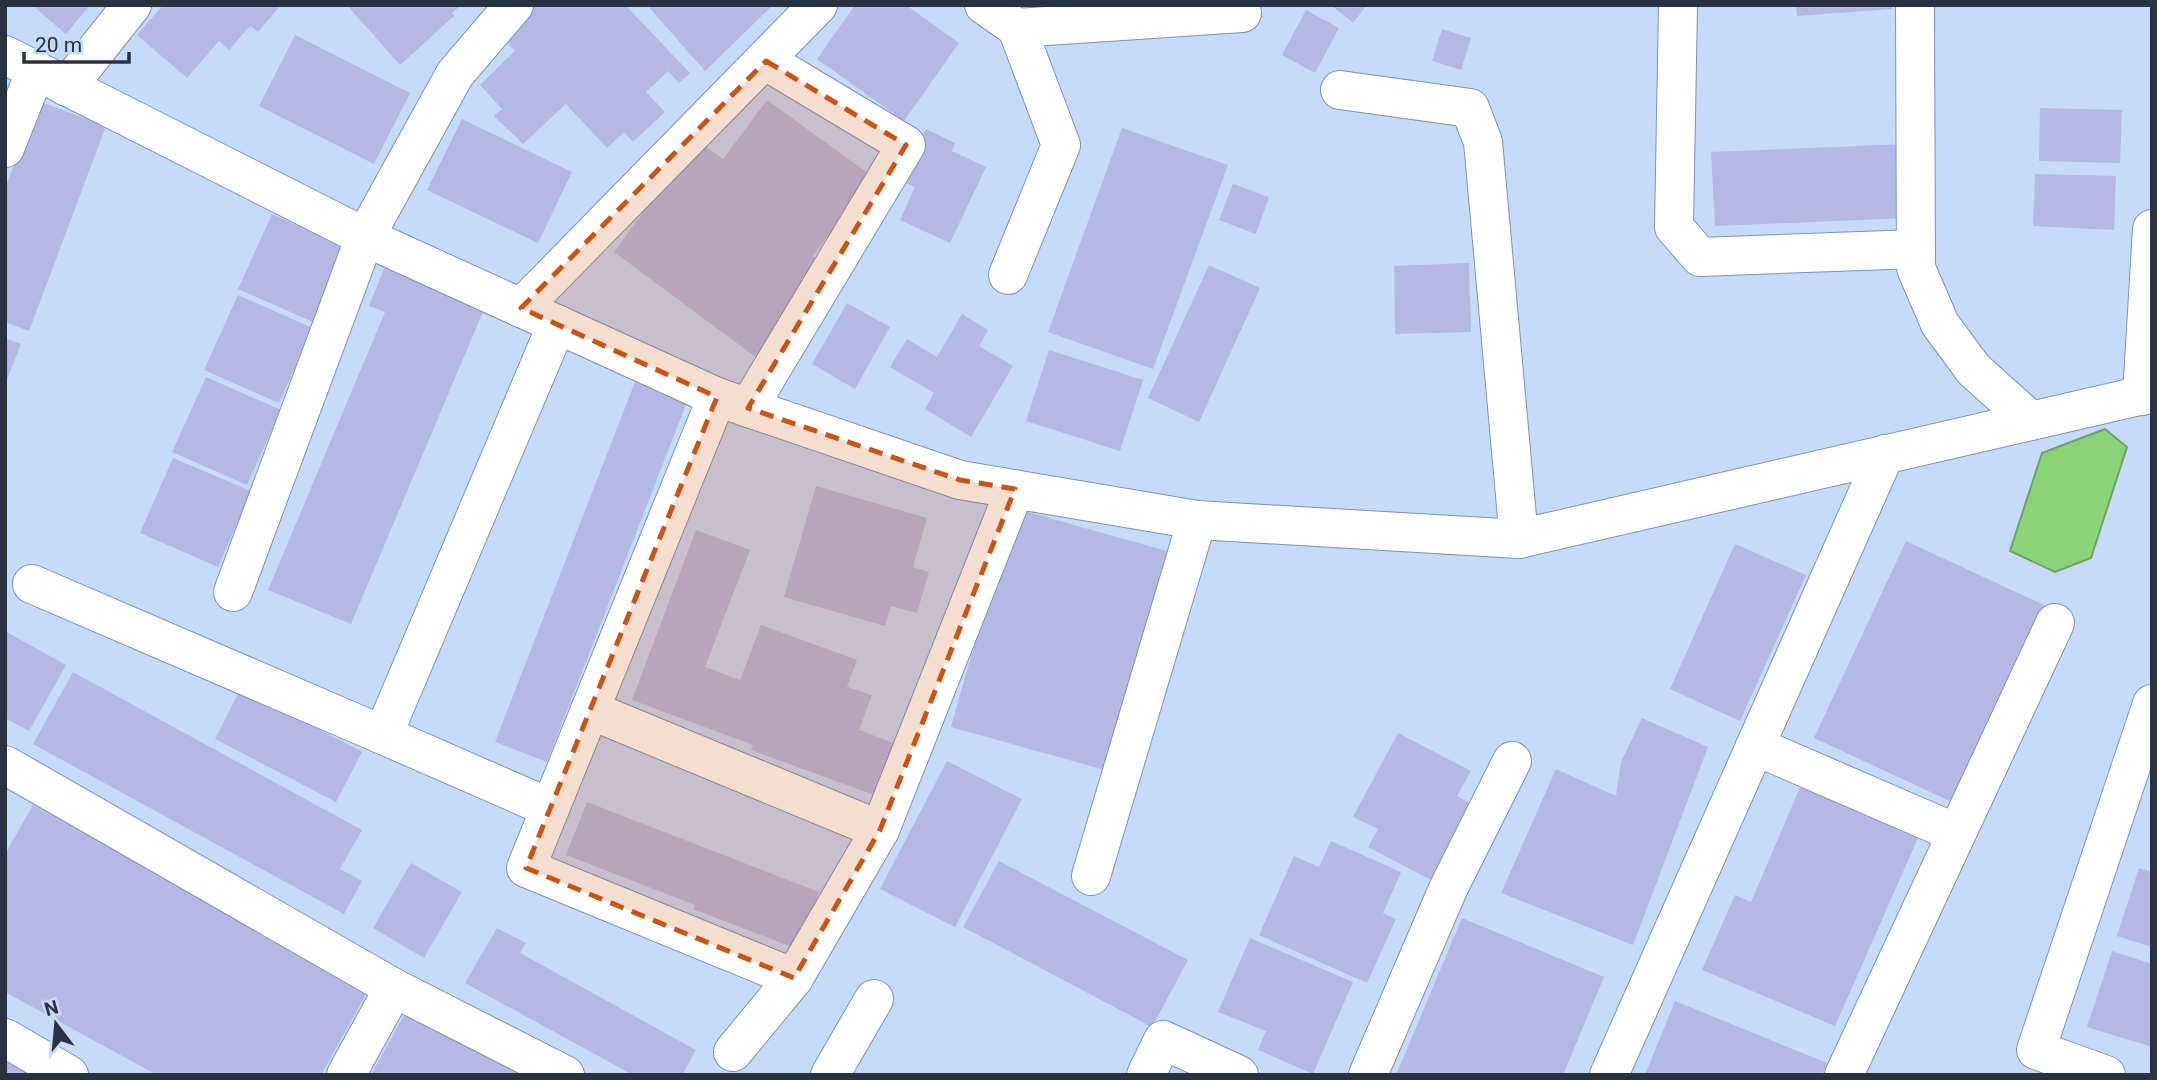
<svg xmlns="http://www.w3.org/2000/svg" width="2157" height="1080" viewBox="0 0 2157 1080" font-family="Roboto,sans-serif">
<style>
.water{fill:#8ad376;stroke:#6da366;stroke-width:2}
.building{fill:#b4b9e3}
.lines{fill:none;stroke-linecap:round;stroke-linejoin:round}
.minor-casing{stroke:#7c93b6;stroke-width:40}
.minor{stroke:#fff;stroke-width:38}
.marked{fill:#cb5314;fill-opacity:0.2;stroke:#cb5314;stroke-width:5;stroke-dasharray:14 9;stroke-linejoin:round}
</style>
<rect width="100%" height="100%" fill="#c6daf9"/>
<path class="water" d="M2105,429L2127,447L2091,558L2055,572L2010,551L2042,453Z"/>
<g class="building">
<path d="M32,5H90L66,34Z"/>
<path d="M163,5H281L258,32L250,26L229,50L219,41L187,78L137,35Z"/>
<path d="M347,5H461L452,13L454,16L400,65Z"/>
<path d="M532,5H625L690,73L679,83L668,71L646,92L665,112L633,142L624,132L607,148L566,104L523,144L494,116L502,109L480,85L515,51L500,35Z"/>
<path d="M647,5H773L705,71Z"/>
<path d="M855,5H906L959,43L904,121L817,59Z"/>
<path d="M1331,5H1367L1353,23Z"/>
<path d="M1796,5H1892V9L1797,16Z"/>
<path d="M1306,10L1339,28L1315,73L1282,55Z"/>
<path d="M1442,29L1471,38L1461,70L1432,61Z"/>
<path d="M295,35L410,93L374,164L259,106Z"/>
<path d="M767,100L872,176L813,256L825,266L757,358L614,252L697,140L723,159Z"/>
<path d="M38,101L106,126L29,331L5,322V189Z"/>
<path d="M2040,108L2122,110L2120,163L2039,161Z"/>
<path d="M462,119L572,172L538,243L427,190Z"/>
<path d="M1122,128L1228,165L1153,369L1048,332Z"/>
<path d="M926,129L955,143L952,151L986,167L950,243L900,220L915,187L901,181Z"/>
<path d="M1905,144L1908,218L1715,226L1711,152Z"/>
<path d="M2035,174L2116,176L2114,230L2033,226Z"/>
<path d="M1233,184L1269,197L1256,234L1219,220Z"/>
<path d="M272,214L347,247L313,322L238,289Z"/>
<path d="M388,259L488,300L351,624L268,590L385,312L369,306Z"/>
<path d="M1469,263L1471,332L1395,334L1394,266Z"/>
<path d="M1209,265L1260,288L1199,422L1148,398Z"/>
<path d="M238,295L313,328L279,403L204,370Z"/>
<path d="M847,303L890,327L855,389L812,364Z"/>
<path d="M962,314L988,330L979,346L1013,366L971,437L925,409L934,393L890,367L907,339L937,357Z"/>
<path d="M5,338L21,344L5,385Z"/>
<path d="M1049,350L1143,380L1120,451L1026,421Z"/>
<path d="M206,377L281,410L247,485L172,452Z"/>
<path d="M635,382L687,402L547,762L495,742Z"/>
<path d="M173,458L251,491L218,567L140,533Z"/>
<path d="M816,486L927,518L913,567L929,572L917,613L891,606L885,626L784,597Z"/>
<path d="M1013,508L1174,553L1112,772L951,727Z"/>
<path d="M696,530L750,550L705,667L740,680L761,625L857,660L847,687L872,695L859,730L896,744L877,796L751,750L753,745L632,700Z"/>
<path d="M1906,541L2046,606L1954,803L1814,738Z"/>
<path d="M1735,544L1806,575L1740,721L1670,689Z"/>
<path d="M5,631L66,665L29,731L5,718Z"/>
<path d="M73,672L362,830L340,869L362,881L344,914L33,744Z"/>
<path d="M241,688L362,752L336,802L215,739Z"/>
<path d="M1642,718L1708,747L1633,945L1501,893L1556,769L1616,796L1621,762Z"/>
<path d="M1398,733L1471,771L1457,796L1474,805L1433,881L1368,847L1378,829L1353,817Z"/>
<path d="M947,761L1022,799L955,927L880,889Z"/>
<path d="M1804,778L1922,829L1835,1026L1702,970L1735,895L1751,902Z"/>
<path d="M587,802L819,892L797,949L693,909L695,905L566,855Z"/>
<path d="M33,805L369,989L321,1075H157L5,992V854Z"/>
<path d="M1331,841L1401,872L1383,913L1396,919L1367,983L1259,935L1294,856L1319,867Z"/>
<path d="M999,861L1188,960L1152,1027L963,927Z"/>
<path d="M411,863L462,892L424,958L373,928Z"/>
<path d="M2139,868L2152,872V947L2117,936Z"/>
<path d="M1462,918L1604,977L1563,1075H1396Z"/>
<path d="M497,928L526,943L520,953L696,1050L682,1075H633L465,983Z"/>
<path d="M1250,938L1353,982L1313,1074L1258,1050L1266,1031L1218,1012Z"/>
<path d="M2112,951L2152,964V1047L2087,1027Z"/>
<path d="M1675,1001L1827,1063L1822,1075H1645Z"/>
<path d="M407,1010L525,1075H371Z"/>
<path d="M5,1060L30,1075H5Z"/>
</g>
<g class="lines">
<g class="minor-casing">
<g id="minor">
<path d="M984,5L1017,28L1061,145L1008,275"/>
<path d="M1678,5L1674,227L1700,257L1916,249"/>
<path d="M1915,5L1916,268L1940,324L1974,370L2031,421"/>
<path d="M1017,28L1242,13"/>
<path d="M5,55L365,237L717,397L960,480L1197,520L1519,539L2152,393"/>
<path d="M67,87L132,5"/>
<path d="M1340,90L1470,108L1483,142L1519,539"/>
<path d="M5,148L36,70"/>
<path d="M521,308L818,5"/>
<path d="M2142,396L2152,229"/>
<path d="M717,397L526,868L794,978"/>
<path d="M748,408L906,145L766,61"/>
<path d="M32,584L383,735"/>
<path d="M233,592L365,237L455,74L514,5"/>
<path d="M590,710L880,830"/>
<path d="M1755,746L1956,833"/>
<path d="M5,765L394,988L565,1075"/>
<path d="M550,808L383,735L557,324"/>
<path d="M1091,876L1197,520"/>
<path d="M5,1038L69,1075"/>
<path d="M733,1052L794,978L880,830L1015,489"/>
<path d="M346,1075L394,988"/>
<path d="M830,1075L874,999"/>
<path d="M1146,1075L1163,1040L1239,1075"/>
<path d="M1368,1075L1448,889L1512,761"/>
<path d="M1609,1075L1885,454"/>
<path d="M1844,1075L2055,623"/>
<path d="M2106,1075L2036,1050L2152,704"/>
</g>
</g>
<use href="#minor" class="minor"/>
</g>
<path class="marked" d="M766,61L906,145L748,408L960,480L1015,489L880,830L794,978L526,868L717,397L521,308Z"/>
<rect width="2157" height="1080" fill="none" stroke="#283240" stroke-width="14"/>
<g transform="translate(56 1024) rotate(344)" stroke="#c6daf9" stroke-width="5" paint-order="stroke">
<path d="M0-5L12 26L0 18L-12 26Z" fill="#283240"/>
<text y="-10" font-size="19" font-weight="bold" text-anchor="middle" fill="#283240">N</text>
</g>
<path d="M24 52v10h105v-10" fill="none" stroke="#283240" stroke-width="3.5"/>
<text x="35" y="52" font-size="21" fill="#283240" stroke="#c6daf9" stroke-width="5" paint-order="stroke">20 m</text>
</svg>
